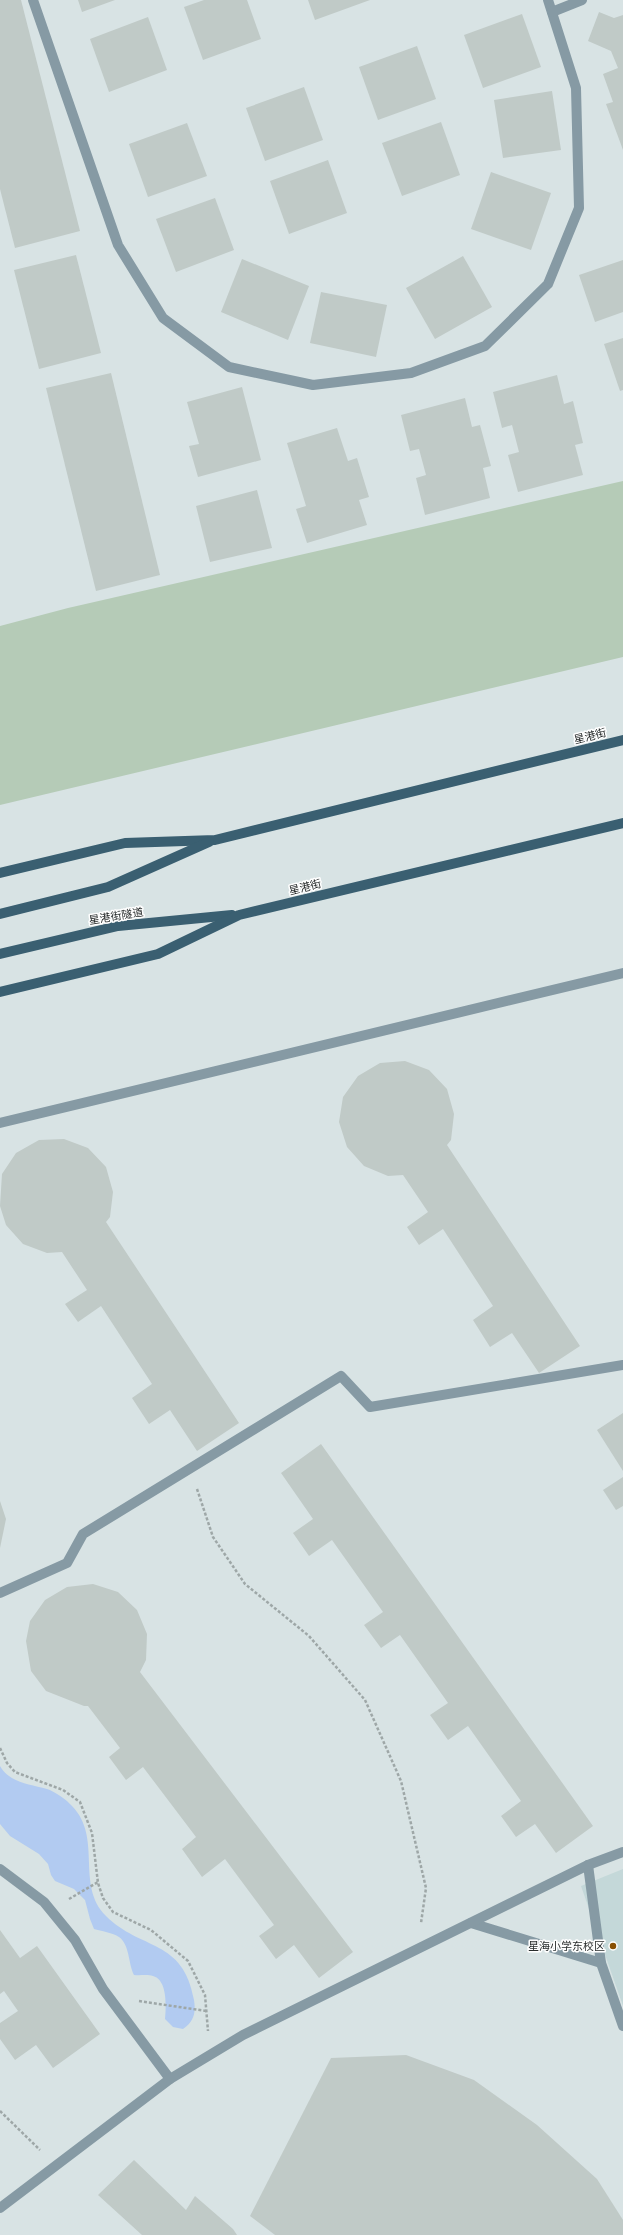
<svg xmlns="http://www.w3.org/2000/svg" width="623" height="2235" viewBox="0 0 623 2235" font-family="Quicksand,'Noto Sans SC',sans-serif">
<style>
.built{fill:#c4d8d9}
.green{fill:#b5cbb7}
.water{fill:#b2cbf1}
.building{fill:#c0cac7}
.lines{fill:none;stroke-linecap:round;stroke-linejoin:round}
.path{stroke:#9ea7a7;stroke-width:2.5;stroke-dasharray:3 2;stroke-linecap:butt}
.minor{stroke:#869aa4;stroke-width:10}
.major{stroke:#3a5f71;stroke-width:10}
.poi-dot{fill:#884f02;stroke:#fff;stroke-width:1.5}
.labels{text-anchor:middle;stroke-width:3;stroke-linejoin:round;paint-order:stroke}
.street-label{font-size:11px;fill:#282c2c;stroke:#fff}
.poi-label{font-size:11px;fill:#282c2c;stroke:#fff;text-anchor:end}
</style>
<rect width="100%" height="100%" fill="#d8e3e4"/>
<path class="built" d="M623,1869V2006L581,1886Z"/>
<path class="green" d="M623,481V657L0,805V626L68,608Z"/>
<path class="water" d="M0,1766C10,1783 29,1784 47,1789C54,1791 67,1800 72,1806C103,1838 75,1885 106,1916C141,1951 183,1938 194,2000C196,2013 194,2021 183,2029L173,2027L165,2019C166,2008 168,1980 153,1976C147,1974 140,1976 134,1975C128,1963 130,1945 119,1937C113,1933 101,1931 94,1929L90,1919L85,1900L74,1889L55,1881L51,1875L48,1864L39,1854L10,1836L0,1824Z"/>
<g class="building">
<path d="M0,0H21L80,231L15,248L0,189Z"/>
<path d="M78,0H115L82,12Z"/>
<path d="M204,0H247L261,39L203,60L184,7Z"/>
<path d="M308,0H370L315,20Z"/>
<path d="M599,12L614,18L623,15V150L606,104L613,102L603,74L618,68L611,51L588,41Z"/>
<path d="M522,14L541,67L483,88L464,35Z"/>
<path d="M148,17L167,70L109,92L90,39Z"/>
<path d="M417,46L436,99L378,120L359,67Z"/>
<path d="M304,87L323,140L265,161L246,108Z"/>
<path d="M552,91L561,150L503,158L494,100Z"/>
<path d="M441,122L460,175L402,196L382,143Z"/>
<path d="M187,123L207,176L148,197L129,144Z"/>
<path d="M328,160L347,213L289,234L270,181Z"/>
<path d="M491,172L551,193L531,250L471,229Z"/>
<path d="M215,198L234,250L176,272L156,219Z"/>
<path d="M76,255L101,353L39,369L14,270Z"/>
<path d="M463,256L492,307L435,339L406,288Z"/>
<path d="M242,259L309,286L288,340L221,312Z"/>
<path d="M623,260V312L595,322L579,275Z"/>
<path d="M321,292L387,305L376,357L310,343Z"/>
<path d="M623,338V390L620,391L604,344Z"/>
<path d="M111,373L160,575L96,591L46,388Z"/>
<path d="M557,375L564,404L573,401L583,443L575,445L583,475L518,492L508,455L519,452L512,425L502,428L493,392Z"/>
<path d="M242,387L261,460L198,477L189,446L199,444L187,402Z"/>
<path d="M465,398L472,427L480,425L491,466L483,468L490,498L425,515L416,478L426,475L419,449L410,451L401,415Z"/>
<path d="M337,428L348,461L357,458L369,497L359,500L367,525L307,543L296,509L306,506L287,443Z"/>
<path d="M257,490L272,548L210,562L196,506Z"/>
<path d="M405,1061L429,1070L447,1089L454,1114L451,1140L447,1145L580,1346L539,1373L512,1333L490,1347L473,1320L493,1306L443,1229L419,1245L407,1227L428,1212L403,1175L388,1176L364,1166L347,1147L339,1122L343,1097L358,1076L380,1063Z"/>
<path d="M64,1139L88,1148L106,1167L113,1192L110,1217L106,1222L239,1423L197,1451L170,1410L149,1424L132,1398L152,1384L101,1306L78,1322L65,1304L87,1290L62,1252L47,1253L23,1244L6,1225L0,1206L2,1174L16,1153L39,1140Z"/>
<path d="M623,1413V1471L597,1430Z"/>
<path d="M321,1444L593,1826L556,1853L535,1824L516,1837L501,1816L521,1801L468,1726L448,1740L430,1715L448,1703L400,1635L381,1648L364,1625L383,1612L332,1540L309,1556L293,1533L313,1519L281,1473Z"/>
<path d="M623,1477V1506L616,1510L603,1490Z"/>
<path d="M0,1501L6,1519L0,1548Z"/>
<path d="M93,1584L118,1592L137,1610L147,1634L146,1660L140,1672L353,1952L319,1978L294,1945L276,1959L259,1936L274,1925L225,1859L202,1877L182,1849L196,1837L143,1767L126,1780L109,1757L120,1748L88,1706H84L46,1691L31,1671L26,1641L30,1621L45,1600L67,1587Z"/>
<path d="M0,1930L20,1958L37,1946L100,2034L53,2068L36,2045L15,2060L0,2039V2023L18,2011L4,1991L0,1994Z"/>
<path d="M406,2055L474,2080L537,2125L597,2179L623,2220V2235H275L250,2216L331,2058Z"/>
<path d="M134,2160L186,2210L195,2196L233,2229L237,2235H142L98,2195Z"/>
</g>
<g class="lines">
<g class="path">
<path d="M197,1489L213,1537L245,1584L309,1636L365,1700L401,1781L426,1888L421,1923"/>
<path d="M0,1748L7,1763L15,1772L63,1790L80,1802L92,1833L98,1883L103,1898L113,1912L151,1930L188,1961L205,1995L208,2031"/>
<path d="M69,1899L98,1882"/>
<path d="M139,2001L206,2011"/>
<path d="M0,2111L40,2150"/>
</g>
<g class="minor">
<path d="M33,0L118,245L163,318L229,367L313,385L411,373L485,346L548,284L579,208L576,88L548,0"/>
<path d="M552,12L582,0"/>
<path d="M0,1123L623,973"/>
<path d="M0,1593L67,1563L83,1534L341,1376L370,1407L623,1365"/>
<path d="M588,1865L601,1963L623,2026"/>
<path d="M0,1869L44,1902L75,1940L103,1989L170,2079"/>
<path d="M471,1923L601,1963"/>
<path d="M0,2208L170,2079L243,2035L588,1865L623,1852"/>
</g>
<g class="major">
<path d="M0,873L125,843L215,840L623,740"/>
<path d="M0,914L108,887L209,842"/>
<path d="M0,954L118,926L232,915"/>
<path d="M0,992L158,954L239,915L623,823"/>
</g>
</g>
<circle class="poi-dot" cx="613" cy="1946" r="4"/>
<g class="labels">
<g class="street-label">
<text transform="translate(590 736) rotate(-14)" y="4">星港街</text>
<text transform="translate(305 887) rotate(-14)" y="4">星港街</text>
<text transform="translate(116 916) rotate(-9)" y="4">星港街隧道</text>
</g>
<g class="poi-label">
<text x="605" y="1950">星海小学东校区</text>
</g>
</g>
</svg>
